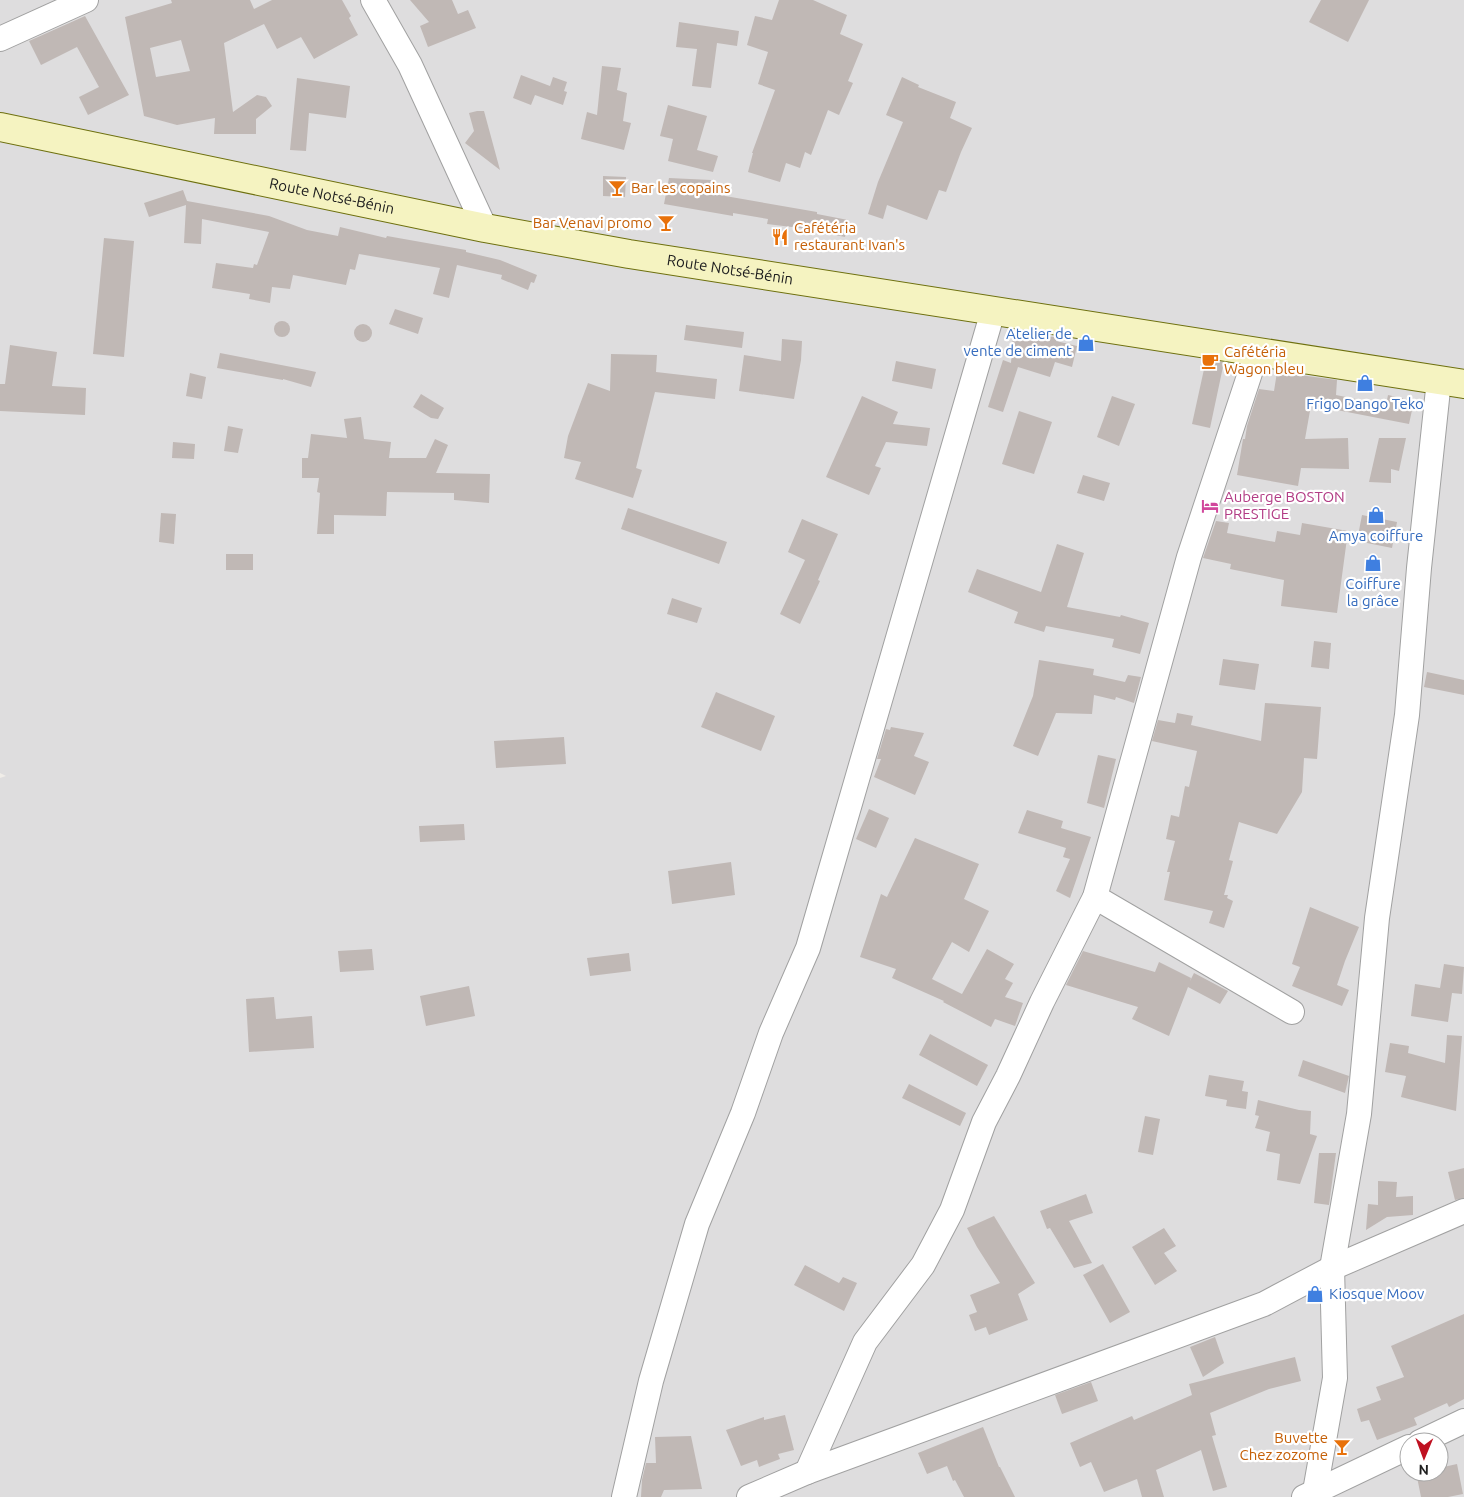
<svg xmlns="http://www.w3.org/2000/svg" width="1464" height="1497" viewBox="0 0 1464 1497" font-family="Ubuntu,sans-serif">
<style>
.residential{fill:#deddde;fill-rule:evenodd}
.building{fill:#c0b8b5;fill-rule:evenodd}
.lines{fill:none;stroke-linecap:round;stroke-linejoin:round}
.minor-casing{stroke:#a1a1a1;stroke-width:26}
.secondary-casing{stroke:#6e700f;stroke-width:30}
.minor{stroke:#fff;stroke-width:24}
.secondary{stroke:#f5f3c1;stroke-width:28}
.labels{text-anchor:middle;stroke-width:4.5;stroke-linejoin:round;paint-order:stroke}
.food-label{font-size:15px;fill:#c56008;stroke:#fff;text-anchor:start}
.street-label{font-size:15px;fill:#202020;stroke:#fff}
.shop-label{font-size:15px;fill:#366cbe;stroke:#fff}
.hotel-label{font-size:15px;fill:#b23c85;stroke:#fff;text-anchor:start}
</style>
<rect width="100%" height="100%" fill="#f0ede8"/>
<path class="residential" d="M0,0H1464V1497H0V778L6,776L0,773ZM1409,1442H1439V1472H1409Z"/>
<g class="building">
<path d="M171,0H250L254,9L272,0H342L351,16L349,18L358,35L314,59L301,37L277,49L264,24L224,43L233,112L257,95L266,97L272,106L256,119V134H214L215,118L177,125L144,116L125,17L172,3ZM181,40L190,71L156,77L150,48Z"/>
<path d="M410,0H452L458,14L468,10L476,28L428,47L420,26L429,22Z"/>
<path d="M779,0H813L847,15L840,34L863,44L848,81L853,83L839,115L828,110L811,155L805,152L800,168L786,163L780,182L748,172L753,153H752L775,90L758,84L768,52L747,45L755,16L772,20Z"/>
<path d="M1321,0H1369L1348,42L1309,22Z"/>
<path d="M85,16L129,95L88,115L79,97L99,87L77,47L41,65L29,41Z"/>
<path d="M679,22L739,31L737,46L717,43L711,88L692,86L697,49L676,47Z"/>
<path d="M602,66L621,68L617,90L627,93L623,121L631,123L624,150L581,139L587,112L597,115Z"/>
<path d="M521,75L550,86L553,77L567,82L564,91L567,92L563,105L535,95L531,105L513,98Z"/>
<path d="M902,77L919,85L918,87L956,102L950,118L972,128L961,152L946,192L939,190L927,220L887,205L883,219L868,214L878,182L903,122L886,115Z"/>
<path d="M297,78L350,86L346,118L309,113L306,151L290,150Z"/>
<path d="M668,105L707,116L697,150L718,156L713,172L668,161L673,139L660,136Z"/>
<path d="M477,111H484L500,170L465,143L474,131L469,113Z"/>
<path d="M603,176L626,177L625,197L603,196Z"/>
<path d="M669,178L711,180L708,193L817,212V214L848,220L845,237L816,231V230L767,224L768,219L733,213V216L664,204Z"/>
<path d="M183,190L187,201L269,216L307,230L338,236L340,227L386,238L387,236L466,250V252L500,260L537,275L534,283L531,282L528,290L501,279L502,275L457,265L449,298L433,294L440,268L359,254L355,270L350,269L346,285L293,275L290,289L272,287L270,303L249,299L250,294L212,288L216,263L253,268L254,264L257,265L269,232L202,219L201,244L184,243L186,205L149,217L144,203Z"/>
<path d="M104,238L134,241L124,357L93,354Z"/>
<path d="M395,309L423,318L418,334L389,324Z"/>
<circle cx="282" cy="329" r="8"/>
<circle cx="363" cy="333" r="9"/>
<path d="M686,325L744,332L742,348L684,340Z"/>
<path d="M1013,335L1056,337V341L1077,346L1072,367L1055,362L1050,377L1018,367L1003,412L988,407L1003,360L1011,363Z"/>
<path d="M782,339L802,341L801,360L794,399L739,391L744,355L781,361Z"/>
<path d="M10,345L57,352L52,386L86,388L85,415L0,411V384H5Z"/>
<path d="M220,353L307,370L316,372L311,387L283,379V380L217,368Z"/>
<path d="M611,354L657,355L656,372L717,379L715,399L655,392L636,468L642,470L633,498L575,479L581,462L564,458L568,436L588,383L610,391Z"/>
<path d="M1206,360L1224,362L1210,428L1192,424Z"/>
<path d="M896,361L936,369L932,389L892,381Z"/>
<path d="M1277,372L1337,380L1336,395L1386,405L1388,395L1414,401L1409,424L1311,405L1305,439L1348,438L1349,469L1301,468L1298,486L1237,475L1243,439H1245L1247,426L1259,389L1274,391Z"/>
<path d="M190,373L206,377L202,399L186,396Z"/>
<path d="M421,394L444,408L438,419L431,418L413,407Z"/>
<path d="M862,396L898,412L893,424L930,428L927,446L886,442L875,466L881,468L869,495L826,477Z"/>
<path d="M1112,396L1135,404L1119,446L1097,437Z"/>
<path d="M1019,411L1052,422L1034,474L1002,464Z"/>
<path d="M361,417L364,439L391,442L389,458H426L435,439L448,445L436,473L490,474L489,503L454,500V493L387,492L386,516L334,515V534H317L320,493L317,492L319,478H302V458H308L311,434L347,438L344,419Z"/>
<path d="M228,426L243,429L238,453L224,451Z"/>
<path d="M1379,438H1406L1399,471L1391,469V483L1369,482Z"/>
<path d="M173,442L195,444L194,459L172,458Z"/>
<path d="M1083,475L1110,483L1104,501L1077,493Z"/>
<path d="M628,508L727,542L719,564L621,529Z"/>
<path d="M161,513L176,514L174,544L159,542Z"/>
<path d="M1362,515L1397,522L1392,548L1357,541Z"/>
<path d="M802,519L838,534L818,580L820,581L800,624L780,614L805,560L788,552Z"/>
<path d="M1216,521L1229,523L1227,533L1275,542L1277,531L1300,535L1302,523L1348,531L1337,613L1281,606L1284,580L1230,569L1231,564L1203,558Z"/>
<path d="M1057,544L1084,553L1067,607L1120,617L1121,615L1149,623L1140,654L1112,647L1114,639L1046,626L1044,632L1014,623L1018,612L968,592L977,569L1041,592Z"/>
<rect x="226" y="554" width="27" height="16"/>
<path d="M672,598L702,608L697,623L667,614Z"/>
<path d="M1314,641L1331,643L1329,669L1311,667Z"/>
<path d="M1223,659L1259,664L1255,690L1219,685Z"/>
<path d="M1039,660L1094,669L1093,675L1125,682L1128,675L1141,677L1134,703L1116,697L1115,700L1094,695L1092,714L1056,713L1038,756L1013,746L1033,696Z"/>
<path d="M1427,672L1464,680V695L1424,687Z"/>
<path d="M716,692L775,716L761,751L701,727Z"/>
<path d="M1265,703L1321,707L1317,759L1304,758L1302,792L1277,834L1239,822L1229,860L1233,861L1224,895H1228L1227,898L1233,901L1224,928L1209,923L1213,911L1164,900L1170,872H1167L1175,841L1166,839L1171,815L1179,817L1185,786L1189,787L1197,751L1152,741L1158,720L1175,723L1177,713L1193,716L1191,725L1261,741Z"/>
<path d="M891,727L924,733L914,756L929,762L915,795L874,777L881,759H877L886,729L890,730Z"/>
<path d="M564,737L566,764L496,768L494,741Z"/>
<path d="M1098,755L1116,759L1104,808L1087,803Z"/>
<path d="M869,809L889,818L876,848L856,839Z"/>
<path d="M1027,810L1063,821L1061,828L1091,837L1070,898L1056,891L1070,859L1063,857L1066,848L1018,833Z"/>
<path d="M464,824L465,840L420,842L419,826Z"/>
<path d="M915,838L979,864L964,899L989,911L969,952L952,942L932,979L962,994L987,949L1014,964L1005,979L1013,983L1005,997L1023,1003L1015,1026L995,1019L991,1027L943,1002L944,1001L892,978L896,969L860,957L881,894L887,897Z"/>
<path d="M731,862L735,895L672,904L668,871Z"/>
<path d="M1310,907L1359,927L1345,961L1337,985L1349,990L1342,1006L1292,986L1300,967L1292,964Z"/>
<path d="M372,949L374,970L340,972L338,951Z"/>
<path d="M1083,951L1155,972L1159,962L1191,978L1190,981L1194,973L1228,991L1220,1004L1188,987L1169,1036L1132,1019L1138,1007L1066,985Z"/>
<path d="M629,953L631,971L590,976L587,958Z"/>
<path d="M1444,964L1464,967L1462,994L1452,993L1448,1022L1411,1016L1415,984L1440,988Z"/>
<path d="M469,986L475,1016L426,1026L420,996Z"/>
<path d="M274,997L276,1019L312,1016L314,1048L249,1052L246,999Z"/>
<path d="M930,1034L988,1065L977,1086L919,1055Z"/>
<path d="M1447,1035L1462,1036L1456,1111L1401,1097L1406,1076L1385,1072L1390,1043L1409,1046L1408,1053L1445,1063Z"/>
<path d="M1303,1060L1349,1076L1345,1093L1298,1076Z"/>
<path d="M1209,1075L1244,1081L1242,1091L1248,1092L1246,1109L1226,1106L1227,1100L1205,1096Z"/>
<path d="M909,1084L966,1113L960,1126L902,1098Z"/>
<path d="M1258,1100L1299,1110L1311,1111L1310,1134L1317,1136L1300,1184L1277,1180L1280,1154L1266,1151L1270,1132L1255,1128L1259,1116L1255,1115Z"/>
<path d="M1145,1116L1160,1119L1153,1155L1138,1152Z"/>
<path d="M1319,1153H1336L1329,1205L1314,1203Z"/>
<path d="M1464,1168V1198L1455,1200L1448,1172Z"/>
<path d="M1378,1181L1397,1182L1396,1197L1413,1196V1215L1387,1217L1366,1230L1368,1204L1378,1205Z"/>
<path d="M1086,1194L1093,1213L1069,1221L1092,1263L1074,1268L1050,1228L1047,1229L1040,1211Z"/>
<path d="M994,1216L1035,1283L1018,1294L1028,1320L989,1335L986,1327L975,1331L969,1315L977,1312L970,1295L1000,1283L977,1247L967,1228Z"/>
<path d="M1164,1228L1176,1246L1164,1253L1177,1271L1155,1285L1132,1247Z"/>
<path d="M1103,1264L1130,1312L1110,1323L1083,1275Z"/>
<path d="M805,1265L839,1283L843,1277L857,1283L844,1311L794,1285Z"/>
<path d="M1464,1314V1399L1449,1407L1447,1403L1414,1418L1417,1425L1377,1440L1369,1420L1361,1422L1357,1409L1381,1400L1376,1387L1404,1377L1391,1346Z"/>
<path d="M1215,1337L1224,1363L1203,1377L1190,1347Z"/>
<path d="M1295,1357L1301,1381L1269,1389L1210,1413L1216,1435L1212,1436L1227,1487L1213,1491L1201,1450L1156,1470L1164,1497H1142L1137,1479L1104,1492L1091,1462L1080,1467L1070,1443L1132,1416L1134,1420L1192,1395L1189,1384Z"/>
<path d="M1091,1382L1098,1401L1062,1414L1055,1395Z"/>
<path d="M785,1415L794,1450L778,1454L780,1459L759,1467L757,1460L741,1466L726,1430L764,1417V1420Z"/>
<path d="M983,1427L999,1467H1000L1015,1497H964L955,1480L953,1481L947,1466L927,1474L918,1453Z"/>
<path d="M691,1436L702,1489L664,1490L661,1497H641L642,1480L646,1463H656L655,1437Z"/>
<path d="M1457,1464L1463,1494L1448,1497H1421L1416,1472H1439V1468Z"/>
</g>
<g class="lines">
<g class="minor-casing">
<g id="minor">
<path d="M373,0L410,65L485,228"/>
<path d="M0,39L86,0"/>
<path d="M1095,897L1292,1012"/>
<path d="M1420,1442L1464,1421"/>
<path d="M807,1472L865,1342L923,1265L952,1210L984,1122L1008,1076L1042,1002L1095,897L1189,557L1257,352"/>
<path d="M624,1497L651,1381L697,1224L743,1113L771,1033L808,948L993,311"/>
<path d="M749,1497L807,1472L1264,1304L1332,1268L1464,1211"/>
<path d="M1304,1497L1409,1447"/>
<path d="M1314,1497L1335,1378L1332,1268L1359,1114L1377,918L1407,715L1419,568L1439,380"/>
</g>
</g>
<g class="secondary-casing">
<g id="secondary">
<path id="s1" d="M0,127L485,228L629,254L1464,384"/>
</g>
</g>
<use href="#minor" class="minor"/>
<use href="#secondary" class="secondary"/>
</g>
<defs>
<g id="bar-bare" transform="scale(1.35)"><path d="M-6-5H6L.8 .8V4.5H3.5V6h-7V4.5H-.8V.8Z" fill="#e8710a" stroke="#fff" stroke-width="2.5" paint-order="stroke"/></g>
<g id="restaurant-bare" transform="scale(1.35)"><path d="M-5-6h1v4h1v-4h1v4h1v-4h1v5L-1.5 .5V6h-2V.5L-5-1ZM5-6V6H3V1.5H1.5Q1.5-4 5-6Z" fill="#e8710a" stroke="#fff" stroke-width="2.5" paint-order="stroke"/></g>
<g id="shop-bare" transform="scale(1.35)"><path d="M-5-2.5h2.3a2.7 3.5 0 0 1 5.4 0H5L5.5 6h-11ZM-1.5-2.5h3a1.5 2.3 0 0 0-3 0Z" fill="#3f7fe0" stroke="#fff" stroke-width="2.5" paint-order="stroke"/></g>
<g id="cafe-bare" transform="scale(1.35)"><path d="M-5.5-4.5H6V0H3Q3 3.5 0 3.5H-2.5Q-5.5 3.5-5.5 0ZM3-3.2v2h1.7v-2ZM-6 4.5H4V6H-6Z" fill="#e8710a" stroke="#fff" stroke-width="2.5" paint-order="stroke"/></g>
<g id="hotel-bare" transform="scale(1.35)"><path d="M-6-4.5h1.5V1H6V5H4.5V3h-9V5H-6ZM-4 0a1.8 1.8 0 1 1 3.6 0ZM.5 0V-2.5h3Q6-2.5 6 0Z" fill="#d1479c" stroke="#fff" stroke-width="2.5" paint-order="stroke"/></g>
</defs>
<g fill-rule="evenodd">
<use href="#bar-bare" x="617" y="188"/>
<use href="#bar-bare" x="666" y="223"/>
<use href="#restaurant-bare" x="780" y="237"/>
<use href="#shop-bare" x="1086" y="343"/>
<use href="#cafe-bare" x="1210" y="361"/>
<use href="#shop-bare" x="1365" y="383"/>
<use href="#hotel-bare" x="1210" y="506"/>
<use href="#shop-bare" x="1376" y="515"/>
<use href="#shop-bare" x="1373" y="563"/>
<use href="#shop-bare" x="1315" y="1294"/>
<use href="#bar-bare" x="1342" y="1447"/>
</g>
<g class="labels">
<g class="food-label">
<text x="631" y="193">Bar les copains</text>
<text x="652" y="228" text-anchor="end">Bar Venavi promo</text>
<text x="794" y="233">Cafétéria<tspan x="794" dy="17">restaurant Ivan's</tspan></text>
<text x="1224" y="357">Cafétéria<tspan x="1224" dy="17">Wagon bleu</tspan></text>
<text x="1328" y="1443" text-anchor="end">Buvette<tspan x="1328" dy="17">Chez zozome</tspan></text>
</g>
<g class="street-label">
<text dy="5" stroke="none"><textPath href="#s1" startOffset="339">Route Notsé-Bénin</textPath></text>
<text dy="5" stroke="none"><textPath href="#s1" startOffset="744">Route Notsé-Bénin</textPath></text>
</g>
<g class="shop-label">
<text x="1072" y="339" text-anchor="end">Atelier de<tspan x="1072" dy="17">vente de ciment</tspan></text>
<text x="1365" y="409">Frigo Dango Teko</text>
<text x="1376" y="541">Amya coiffure</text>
<text x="1373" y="589">Coiffure<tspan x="1373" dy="17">la grâce</tspan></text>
<text x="1329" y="1299" text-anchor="start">Kiosque Moov</text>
</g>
<g class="hotel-label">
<text x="1224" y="502">Auberge BOSTON<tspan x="1224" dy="17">PRESTIGE</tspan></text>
</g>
</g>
<g transform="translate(1424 1457) rotate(181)"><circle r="24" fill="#ffffff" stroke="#a6a6a6"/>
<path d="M0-4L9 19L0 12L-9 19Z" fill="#bf1121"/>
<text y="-8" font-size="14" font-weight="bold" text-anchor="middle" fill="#202020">N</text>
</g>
</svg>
